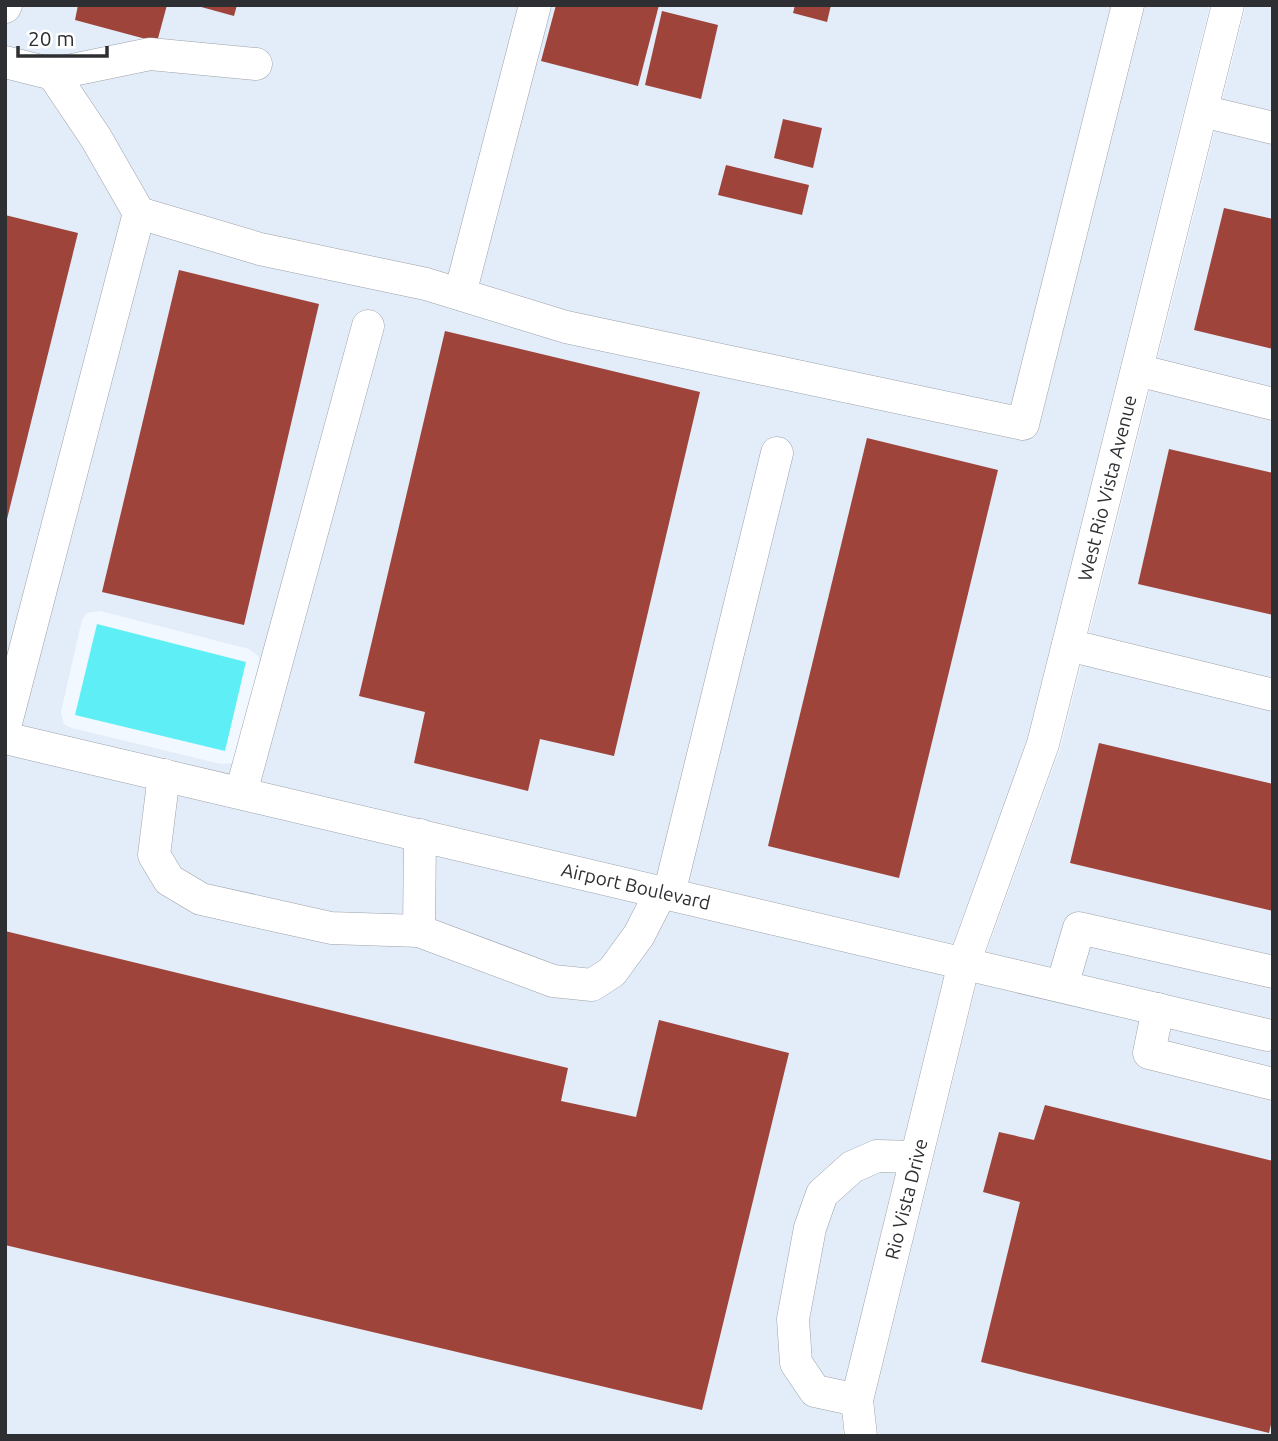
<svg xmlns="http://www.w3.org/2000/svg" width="1278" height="1441" viewBox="0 0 1278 1441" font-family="Ubuntu,sans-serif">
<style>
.built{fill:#e3edfa;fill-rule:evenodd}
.water{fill:#5eeff6}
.building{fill:#9e443a}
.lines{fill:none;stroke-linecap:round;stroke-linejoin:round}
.minor-casing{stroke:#9ca1a8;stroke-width:33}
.minor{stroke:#fff;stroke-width:32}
.labels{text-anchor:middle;stroke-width:7;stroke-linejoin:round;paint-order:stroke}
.street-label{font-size:19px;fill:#2d2f32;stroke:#fff}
</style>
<rect width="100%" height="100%" fill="#f2f8ff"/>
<g class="built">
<path d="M5,5H1210L1027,740L953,944L5,722ZM100,611L249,649L259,657L260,665L237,758L231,763L221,764L72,728L64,724L61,712L82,620L87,613Z"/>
<path d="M1246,5H1273V1020L986,953L1060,749Z"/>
<path d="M5,753L944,974L840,1401L844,1436H5Z"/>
<path d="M977,982L1273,1052V1436H878L874,1401Z"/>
</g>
<path class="water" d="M97,624L246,662L225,751L75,715Z"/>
<g class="building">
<path d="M78,5H167L157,42L75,20Z"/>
<path d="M194,5H237L234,16Z"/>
<path d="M556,5H659L638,86L541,61Z"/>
<path d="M795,5H831L827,22L793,13Z"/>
<path d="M662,11L718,25L701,99L645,85Z"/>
<path d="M783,119L822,128L813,168L774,158Z"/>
<path d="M726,165L809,185L802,215L718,195Z"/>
<path d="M1224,208L1273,219V349L1194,330Z"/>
<path d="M5,215L78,233L6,523H5Z"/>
<path d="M179,270L319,304L244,625L102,592Z"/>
<path d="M445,331L700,392L614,756L540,739L528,791L414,763L425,712L359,696Z"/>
<path d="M867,438L998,470L899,878L768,846Z"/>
<path d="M1169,449L1273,473V615L1138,584Z"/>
<path d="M1099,743L1273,784V911L1070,863Z"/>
<path d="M5,931L568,1068L561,1101L636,1117L659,1020L789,1053L702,1410L5,1245Z"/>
<path d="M1045,1105L1273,1161V1416L1269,1433L981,1362L1020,1202L983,1192L999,1132L1034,1140Z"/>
</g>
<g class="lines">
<g class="minor-casing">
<g id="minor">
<path d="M5,7L6,5"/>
<path d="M5,62L53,74L96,138L139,213L260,249L426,284L566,327L1023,424L1128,5"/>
<path d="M53,74L150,54L256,64"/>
<path d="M1202,111L1273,128"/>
<path d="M460,294L535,5"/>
<path d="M1137,370L1273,404"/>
<path d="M1068,645L1273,695"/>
<path d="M5,727L139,213"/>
<path d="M5,738L1267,1035"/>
<path d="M164,775L154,855L169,880L201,899L331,928L419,931"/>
<path d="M241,793L368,326"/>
<path d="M420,835L419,931L553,981L592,985L612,972L639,935L661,892"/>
<path d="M669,894L777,453"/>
<path d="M1062,986L1079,928L1273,972"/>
<path d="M1158,1009L1149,1053L1273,1084"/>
<path d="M857,1400L815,1391L796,1363L793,1319L810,1228L822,1194L852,1167L877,1156L916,1157"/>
<path d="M861,1436L857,1400L964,963L1043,744L1228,5"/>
</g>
</g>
<use href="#minor" class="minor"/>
</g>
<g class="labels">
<g class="street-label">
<text transform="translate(1107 488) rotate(-76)" y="7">West Rio Vista Avenue</text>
<text transform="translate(636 886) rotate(13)" y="7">Airport Boulevard</text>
<text transform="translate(906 1199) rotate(-76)" y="7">Rio Vista Drive</text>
</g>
</g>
<rect width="1278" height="1441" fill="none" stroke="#2d2f32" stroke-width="14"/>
<path d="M18 46v10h89v-10" fill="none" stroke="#2d2f32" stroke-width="3.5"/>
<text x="28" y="46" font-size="21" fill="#2d2f32" stroke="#ffffff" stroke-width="5" paint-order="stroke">20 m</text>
</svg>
